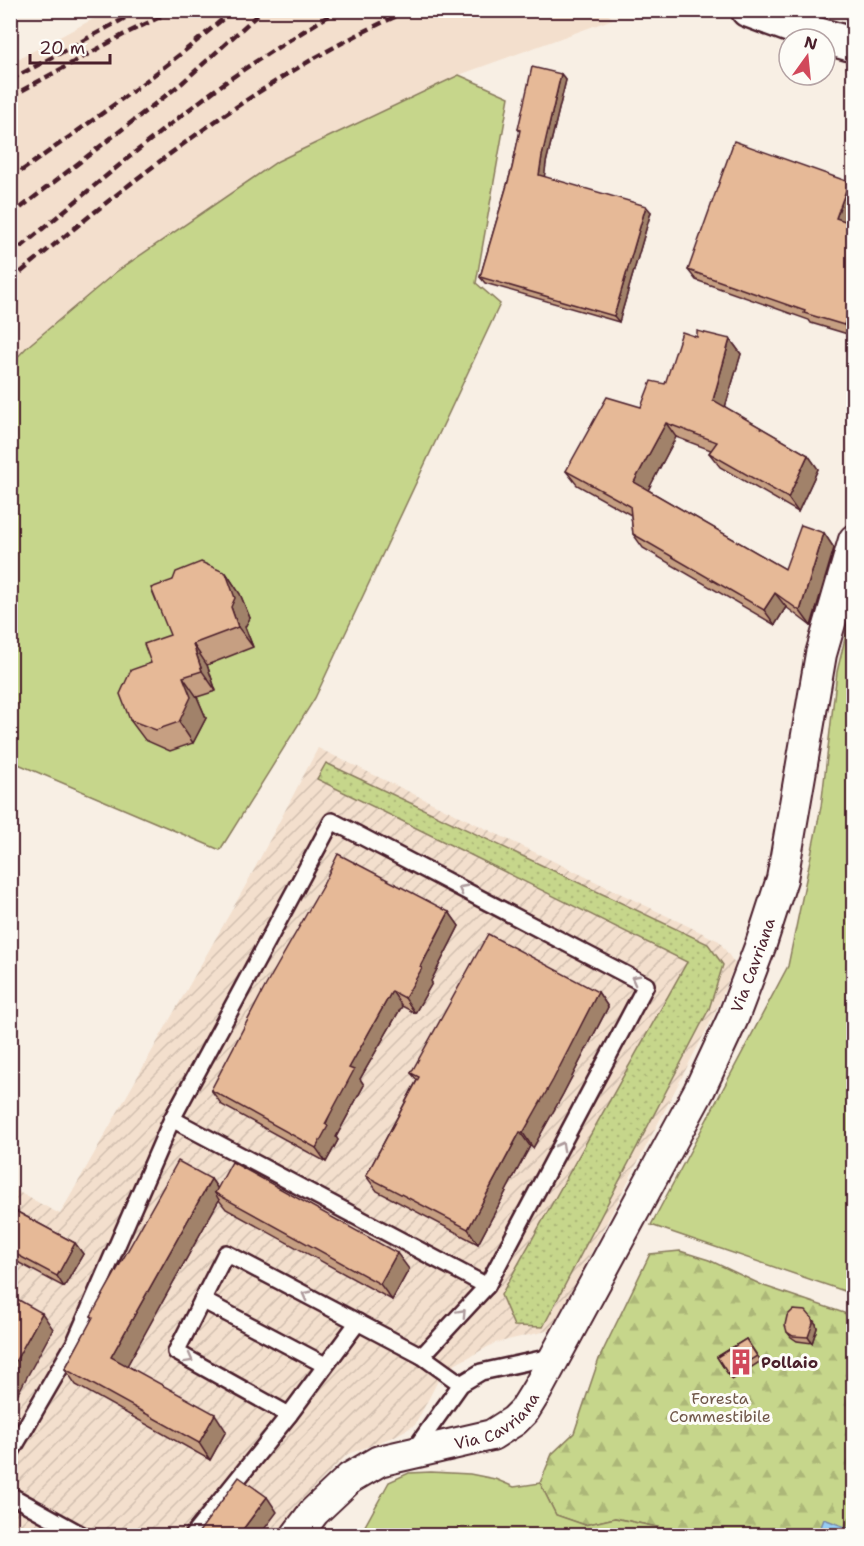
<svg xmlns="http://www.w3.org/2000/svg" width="864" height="1546" viewBox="0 0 864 1546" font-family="'Shantell Sans',sans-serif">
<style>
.built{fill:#f3dfcd}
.industrial{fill:url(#industrial-furrows)}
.grass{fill:url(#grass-dots);stroke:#887a5b;stroke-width:1.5}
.forest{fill:url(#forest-firs);stroke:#887a5b;stroke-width:1.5}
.green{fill:#c6d68b;stroke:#887a5b;stroke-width:1.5}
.water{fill:url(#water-ripples);stroke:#7887a4;stroke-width:1.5}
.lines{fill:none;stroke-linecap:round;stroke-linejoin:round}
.lane-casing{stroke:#4a1f2b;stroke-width:20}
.street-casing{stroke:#4a1f2b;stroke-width:34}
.secondary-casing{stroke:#4a1f2b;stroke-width:38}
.lane{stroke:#fdfcf7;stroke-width:15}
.street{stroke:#fdfcf7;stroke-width:30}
.secondary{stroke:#fdfcf7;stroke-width:33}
.rail{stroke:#4a1f2b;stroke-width:4.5;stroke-dasharray:9 4.5;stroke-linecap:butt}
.wall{fill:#c69f82;stroke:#4a1f2b;stroke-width:1.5}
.shaded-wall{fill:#a1826a;stroke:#4a1f2b;stroke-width:1.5}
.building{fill:#e6b997;stroke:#4a1f2b;stroke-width:1.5}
.oneway{stroke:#ac999b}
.labels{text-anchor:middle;stroke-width:6;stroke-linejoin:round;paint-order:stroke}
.street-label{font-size:16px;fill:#4a1f2b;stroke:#fdfcf7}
.poi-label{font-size:16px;font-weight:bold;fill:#4a1f2b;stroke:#fdfcf7;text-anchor:start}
.park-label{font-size:16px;fill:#6f5648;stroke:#fdfcf7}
</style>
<defs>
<pattern id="industrial-furrows" width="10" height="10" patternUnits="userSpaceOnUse" patternTransform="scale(1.5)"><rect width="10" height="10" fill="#f3dfcd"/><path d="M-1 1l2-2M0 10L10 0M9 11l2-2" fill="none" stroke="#d2bfb0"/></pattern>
<pattern id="grass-dots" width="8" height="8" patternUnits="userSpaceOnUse" patternTransform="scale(1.5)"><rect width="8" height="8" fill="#c6d68b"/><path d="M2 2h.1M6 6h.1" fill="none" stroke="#acb778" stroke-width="1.8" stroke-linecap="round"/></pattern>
<pattern id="forest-firs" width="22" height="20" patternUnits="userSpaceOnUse" patternTransform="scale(1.5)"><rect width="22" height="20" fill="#c6d68b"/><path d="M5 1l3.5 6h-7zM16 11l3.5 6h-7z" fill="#acb778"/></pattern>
<pattern id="water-ripples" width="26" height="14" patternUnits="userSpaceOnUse" patternTransform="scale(1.5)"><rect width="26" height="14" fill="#96cdf5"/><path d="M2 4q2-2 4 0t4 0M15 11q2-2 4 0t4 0" fill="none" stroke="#83b0d2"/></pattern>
</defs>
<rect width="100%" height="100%" fill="#f8efe4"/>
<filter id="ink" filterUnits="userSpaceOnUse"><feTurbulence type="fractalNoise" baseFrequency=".0167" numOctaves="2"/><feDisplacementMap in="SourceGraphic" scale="12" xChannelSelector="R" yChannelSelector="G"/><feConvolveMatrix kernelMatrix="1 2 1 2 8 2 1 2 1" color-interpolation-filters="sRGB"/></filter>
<g filter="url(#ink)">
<path class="built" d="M604,10L613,19L459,75L278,161L116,272L27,347L11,365V63L108,11Z"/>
<path class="industrial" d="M318,748L719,941L735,964L714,1015L551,1330L495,1343L443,1371L415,1425L393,1437L348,1454L313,1489L277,1535L11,1536V1188L60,1214L247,883Z"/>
<path class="grass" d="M326,763L708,944L723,965L709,1009L543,1327L514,1326L501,1295L687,962L317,779Z"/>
<path class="forest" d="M680,1251L709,1260L764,1286L853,1316V1535H684L675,1531L615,1518L585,1525L556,1515L540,1483L552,1454L574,1433L599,1359L650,1254Z"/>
<g class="green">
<path d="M459,75L509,97L476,283L500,304L315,698L220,850L11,761L10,365L27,347L116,272L278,161Z"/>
<path d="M853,605V1294L651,1225L788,966L821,807L837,672Z"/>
<path d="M431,1472L470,1474L495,1479L514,1487L540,1483L556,1515L585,1525L615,1518L675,1531L677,1535H360L389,1482L409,1473Z"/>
</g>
<path class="water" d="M824,1519L853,1530V1535H818Z"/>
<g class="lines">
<g class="lane-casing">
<g id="lane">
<path d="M172,1119L487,1286"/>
<path d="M202,1300L325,1365"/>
<path d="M289,1415L176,1352L226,1253L422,1356L461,1384"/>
<path d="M414,1450L461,1384L481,1372L555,1356"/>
<path d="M10,1454L75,1342L172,1119L332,821L646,985L487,1286L422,1356"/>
<path d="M10,1495L84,1536"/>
<path d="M192,1536L289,1415L358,1322"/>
</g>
</g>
<g class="street-casing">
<g id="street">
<path id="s1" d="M296,1536L314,1512L350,1478L379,1461L492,1435L514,1421L524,1411L537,1390L699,1091L733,1018L761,944L782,879L821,654L854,540"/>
</g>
</g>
<g class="secondary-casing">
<path id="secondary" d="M748,10L808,32L854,45"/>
</g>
<use href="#lane" class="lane"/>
<use href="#street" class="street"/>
<use href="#secondary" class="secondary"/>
<g class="rail">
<path d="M10,80L140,10"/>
<path d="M10,97L125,34L174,10"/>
<path d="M10,179C86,125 163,72 233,10"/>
<path d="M10,216L182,83L263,10"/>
<path d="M10,256C79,199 147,140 219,87C257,59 298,35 338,10"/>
<path d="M10,281C135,178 261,75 410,10"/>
</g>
</g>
<g class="wall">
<path d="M561,74L566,80L546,163L544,177L651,212L619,322L485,283L480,277L512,168L520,132L518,129Z"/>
<path d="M849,182L854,188V201L846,222L854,224V333L852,332L851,335L811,323L809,320L696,280L688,270Z"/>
<path d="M697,337L730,339L741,354L725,407L808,455L818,469L798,512L720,467L709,453L711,450L676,437L648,490L785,569L824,533L834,548L811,626L786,607L775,625L643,548L633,534L631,515L577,485L566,471L641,407L665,384Z"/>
<path d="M226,573L240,594L250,618L245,627L253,647L207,665L216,691L197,697L206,718L193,743L170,751L145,740L130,720L151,663L170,635L173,580Z"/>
<path d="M449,912L459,926L431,981L432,983L415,1013L402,1006L360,1079L364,1085L336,1137L338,1140L326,1162L222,1105L211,1090Z"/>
<path d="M598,992L608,1007L563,1094L533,1148L530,1146L478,1244L377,1191L366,1176L417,1080L411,1073Z"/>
<path d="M211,1179L218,1189L409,1269L392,1300L226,1209L219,1200L127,1365L226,1431L210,1460L76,1385L65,1369L93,1318L91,1316Z"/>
<path d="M10,1208L75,1243L83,1254L64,1287L10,1258Z"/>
<path d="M816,1324L817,1328L812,1343L797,1341L791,1337L787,1332Z"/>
<path d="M746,1339L761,1361L732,1380L717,1357Z"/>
</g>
<g class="shaded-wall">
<path d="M561,74L566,80L546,163L544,181L539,175L542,156Z"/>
<path d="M849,182L854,188V201L844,229L836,218Z"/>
<path d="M646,206L651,212L619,322L614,316Z"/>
<path d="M845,322L852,332L851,335L844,325Z"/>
<path d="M730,339L741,354L723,414L713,400Z"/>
<path d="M666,423L676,437L645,496L634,482Z"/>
<path d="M808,455L818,469L798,512L788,498Z"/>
<path d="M824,533L834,548L811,626L800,611Z"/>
<path d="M226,573L240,594L250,618L245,627L253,647L238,627L231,607Z"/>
<path d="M775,593L786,607L775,625L764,610Z"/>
<path d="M193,644L207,665L216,691L202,671Z"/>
<path d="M183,677L197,697L206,718L193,743L179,722Z"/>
<path d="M449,912L459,926L431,981L432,983L415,1013L405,998Z"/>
<path d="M392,991L402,1006L360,1079L364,1085L336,1137L338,1140L326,1162L316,1148L349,1068Z"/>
<path d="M598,992L608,1007L563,1094L533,1148L523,1133Z"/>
<path d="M520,1132L530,1146L478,1244L468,1229Z"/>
<path d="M211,1179L222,1195L215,1193L219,1200L123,1373L111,1357Z"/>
<path d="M75,1243L83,1254L64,1287L57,1276Z"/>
<path d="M397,1253L409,1269L392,1300L380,1284Z"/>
<path d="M42,1313L53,1329L10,1408V1371Z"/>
<path d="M812,1318L816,1324L817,1328L812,1343L808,1337Z"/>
<path d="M215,1414L226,1431L210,1460L199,1443Z"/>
<path d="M267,1497L277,1512L259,1536H238Z"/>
</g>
<g class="building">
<path d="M532,67L561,74L542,156L539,175L646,206L614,316L480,277L512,168L520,130L518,129Z"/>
<path d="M734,141L849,182L836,218L854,224V325L845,322L844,325L804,313L805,311L688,270Z"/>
<path d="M697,331L730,339L713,400L808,455L788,498L709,453L717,442L666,423L634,482L785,569L801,525L824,533L800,611L775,593L764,610L633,534L630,506L566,471L607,397L641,407L651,381L665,384L682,332L697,337Z"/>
<path d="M201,562L226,573L235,598L231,607L238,627L193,644L202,671L183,677L191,697L179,722L156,730L130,720L120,694L131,670L151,663L144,644L170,635L151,588L173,580L176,572Z"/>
<path d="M338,854L449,912L420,967L422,968L405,998L392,991L349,1068L354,1070L325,1124L328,1126L316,1148L211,1090L265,987L323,885Z"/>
<path d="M488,934L598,992L553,1080L523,1133L520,1132L468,1229L366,1176L419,1077L411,1073Z"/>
<path d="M178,1161L211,1179L111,1357L215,1414L199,1443L65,1369L93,1317L91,1316Z"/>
<path d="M232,1162L397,1253L380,1284L215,1193Z"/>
<path d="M10,1208L75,1243L57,1276L10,1251Z"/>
<path d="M10,1295L42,1313L10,1371Z"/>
<path d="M793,1310L806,1311L812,1318L813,1323L808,1337L793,1336L787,1332L785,1325L787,1316Z"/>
<path d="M746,1339L757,1356L728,1374L717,1357Z"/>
<path d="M239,1477L267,1497L238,1536H196Z"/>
</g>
<defs><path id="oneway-chevron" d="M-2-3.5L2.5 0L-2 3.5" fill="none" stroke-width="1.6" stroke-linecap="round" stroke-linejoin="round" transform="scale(1.5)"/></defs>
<g class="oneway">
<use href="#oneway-chevron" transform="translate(462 889) rotate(-152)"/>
<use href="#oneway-chevron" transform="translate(635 979) rotate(-152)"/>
<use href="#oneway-chevron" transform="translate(561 1146) rotate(-62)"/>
<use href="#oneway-chevron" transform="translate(306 1295) rotate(-152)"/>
<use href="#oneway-chevron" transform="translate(462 1313) rotate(-47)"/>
<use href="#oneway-chevron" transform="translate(189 1359) rotate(29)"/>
</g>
</g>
<defs>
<g id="building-bare" transform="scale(2.07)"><path d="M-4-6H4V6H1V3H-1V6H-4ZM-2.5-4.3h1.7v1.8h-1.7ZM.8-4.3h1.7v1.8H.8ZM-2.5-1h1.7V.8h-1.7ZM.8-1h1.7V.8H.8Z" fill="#d1495b" stroke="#fdfcf7" stroke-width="2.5" paint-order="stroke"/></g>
</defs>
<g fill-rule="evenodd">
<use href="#building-bare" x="741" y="1362"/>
</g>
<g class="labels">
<g class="street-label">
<text dy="6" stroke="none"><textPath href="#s1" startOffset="771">Via Cavriana</textPath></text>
<text dy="6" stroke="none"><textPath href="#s1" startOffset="240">Via Cavriana</textPath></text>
</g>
<g class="poi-label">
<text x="761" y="1368">Pollaio</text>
</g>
<g class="park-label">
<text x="720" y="1404">Foresta<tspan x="720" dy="18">Commestibile</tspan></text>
</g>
</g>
<rect width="864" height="1546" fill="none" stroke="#fdfcf7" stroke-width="36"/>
<rect x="18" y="18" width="828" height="1510" fill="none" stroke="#4a1f2b" stroke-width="2" filter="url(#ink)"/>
<g transform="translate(807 57) rotate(15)"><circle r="28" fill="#fdfcf7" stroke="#b5a4a5" stroke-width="1.5"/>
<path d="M0-4.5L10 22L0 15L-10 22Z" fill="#d1495b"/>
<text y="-9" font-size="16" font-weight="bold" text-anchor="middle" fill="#4a1f2b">N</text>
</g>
<path d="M30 54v9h80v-9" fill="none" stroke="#4a1f2b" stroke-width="3"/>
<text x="39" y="54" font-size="18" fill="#4a1f2b" stroke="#fdfcf7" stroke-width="4.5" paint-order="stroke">20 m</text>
</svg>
